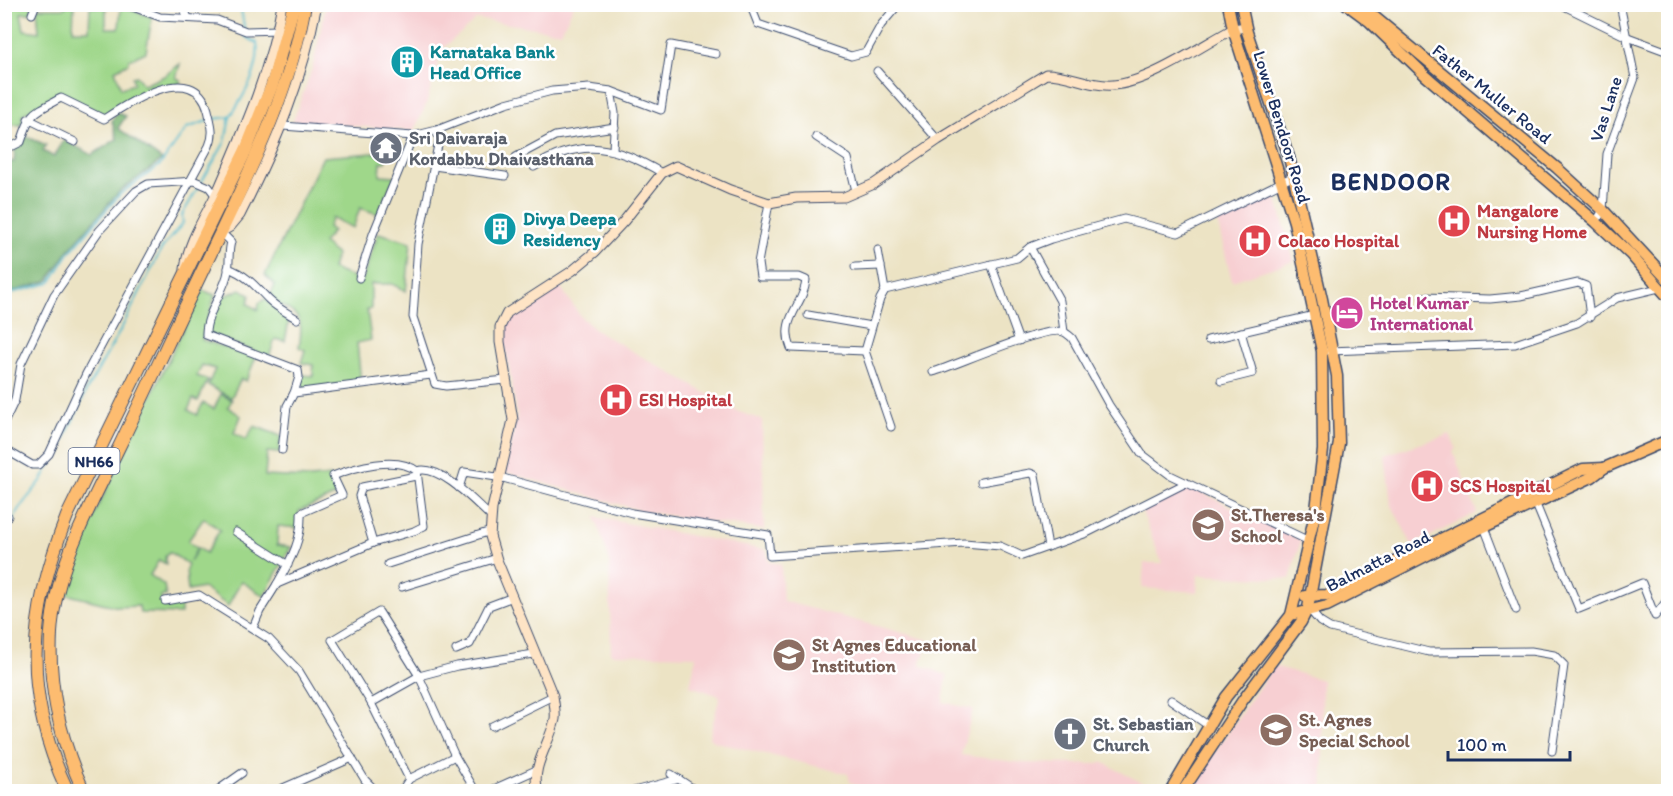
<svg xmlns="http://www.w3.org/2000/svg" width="1673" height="796" viewBox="0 0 1673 796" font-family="Itim,sans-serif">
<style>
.built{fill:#f7cfd2}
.green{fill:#9fd78a;stroke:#5d8374;stroke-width:1.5;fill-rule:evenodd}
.forest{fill:#7fb876;stroke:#4d746a;stroke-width:1.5}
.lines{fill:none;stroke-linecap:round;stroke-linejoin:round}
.stream{stroke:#50b9cd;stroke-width:2}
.street-casing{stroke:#3a4a6d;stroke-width:9}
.secondary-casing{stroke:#3a4a6d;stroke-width:11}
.primary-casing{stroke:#3a4a6d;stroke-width:13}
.highway-casing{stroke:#3a4a6d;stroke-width:14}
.street{stroke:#fff;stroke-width:7}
.secondary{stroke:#fee4c5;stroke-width:9}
.primary{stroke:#fdbc6f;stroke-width:10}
.highway{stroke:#fdbc6f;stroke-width:12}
.labels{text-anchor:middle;stroke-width:5;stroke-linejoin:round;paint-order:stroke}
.shield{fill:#fff;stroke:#5f6d8e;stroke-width:1.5}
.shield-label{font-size:16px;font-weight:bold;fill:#1b2f5e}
.culture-label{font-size:18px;font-weight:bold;fill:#0d838f;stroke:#fff;text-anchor:start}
.street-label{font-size:18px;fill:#1b2f5e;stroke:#fff}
.worship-label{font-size:18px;font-weight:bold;fill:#5b616d;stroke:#fff;text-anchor:start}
.health-label{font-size:18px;font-weight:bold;fill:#be3a42;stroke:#fff;text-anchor:start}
.hotel-label{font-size:18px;font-weight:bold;fill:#b23c85;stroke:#fff;text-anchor:start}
.education-label{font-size:18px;font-weight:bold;fill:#785e54;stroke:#fff;text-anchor:start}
.district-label{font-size:24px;font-weight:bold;letter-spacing:1.5px;fill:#1b2f5e;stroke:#fff}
</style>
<rect width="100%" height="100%" fill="#fff"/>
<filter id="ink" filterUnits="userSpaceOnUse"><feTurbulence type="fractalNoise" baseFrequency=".0167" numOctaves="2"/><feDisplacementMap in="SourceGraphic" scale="12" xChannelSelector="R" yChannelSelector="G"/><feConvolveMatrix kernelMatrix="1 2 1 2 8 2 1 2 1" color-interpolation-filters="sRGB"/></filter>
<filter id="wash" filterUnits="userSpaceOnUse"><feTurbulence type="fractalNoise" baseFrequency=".008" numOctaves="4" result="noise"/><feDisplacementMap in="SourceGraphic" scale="24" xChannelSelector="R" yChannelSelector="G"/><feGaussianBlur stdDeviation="1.35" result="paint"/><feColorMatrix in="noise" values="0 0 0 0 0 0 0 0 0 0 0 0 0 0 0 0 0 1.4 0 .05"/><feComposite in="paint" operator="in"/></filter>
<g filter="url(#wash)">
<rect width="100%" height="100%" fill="#ece3c4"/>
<g class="built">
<path d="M326,5V4L574,5L561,32L477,19L442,49L426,105L414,131L293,121L313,66Z"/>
<path d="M1275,193L1294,261L1232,281L1217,221Z"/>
<path d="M560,286L581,317L597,331L739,412L762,420L764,530L646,512L505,472L517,415L505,343V326L521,310Z"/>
<path d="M1450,434L1456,448L1453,452L1477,513L1412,545L1391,504L1385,455Z"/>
<path d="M1186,485L1301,540L1290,579L1198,575L1197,592L1142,588L1144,563H1162L1141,509Z"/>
<path d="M595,517L766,550L769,562L781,564L783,601L929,640L920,665L947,675L943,702L973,709L961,755L1024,763L1091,764L1102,762L1152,788L1151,791H868L850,782L848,774L716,742L709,738L720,696L690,686L696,656L611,654L609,558Z"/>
<path d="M1274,666L1322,680L1323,791L1191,792L1196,779Z"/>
</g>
<g class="green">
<path d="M4,5H32L31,13H21L24,30L39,32L37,8H65L66,5H74L73,30H89L90,7H106V28H119L121,7L152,17L146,52L129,60V63L115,70L121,88L134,84L132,77L136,76L144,85L164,76L180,64L176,78L181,80L180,84C150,86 130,98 105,115L61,95L23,114L21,125H5Z"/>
<path d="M386,152V162H381L380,175L395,176L378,214L360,208L353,228L332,218L328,227L333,231L323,243L336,254L332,269L362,281L378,233L411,242L406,291L392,284H371V309L367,310L371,340L357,343L361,383L298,390L302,375L313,376V365L301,363L305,350L299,347C305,312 297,316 269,298L275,285L265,275L323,157Z"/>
<path d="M241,289L250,295L248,304L258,310L259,303L265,299L290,316L285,341L275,339L269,357L206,333L220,294L225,296Z"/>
<path d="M202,290L215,295L202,340L256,357L246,381L241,379L231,398L208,385L215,369L202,365L197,376L208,380L198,401L193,399L188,410L197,415L203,403L214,409L221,394L232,400L228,407L241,416L234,433L246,440L254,426L281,436L279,453L267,452L265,476L310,478L330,476L339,494L299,511L298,528L278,526L277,545L291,547L264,596L241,581L228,606L203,588L188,591L186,569L188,564L169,552L165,557L166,564L159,560L150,575L164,585L166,596H161L162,603H181V614L140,613L139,606L118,607L65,594L86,532ZM204,518L220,530L206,553L198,548L190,561L197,548L188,541Z"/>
</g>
<path class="forest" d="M117,113L126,116L118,128L162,160L119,192L69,250L48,281L8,293L5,301V165L8,161L14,162L15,147L25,136L46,145L43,151L54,157L64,140L92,155L117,139L112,121Z"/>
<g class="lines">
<g class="stream">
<path d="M4,303L8,294L50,283L69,253L120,194L160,165L187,128L213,119L230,117C244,96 261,69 257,43L246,37L240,4"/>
<path d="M4,337L10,386L4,401"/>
<path d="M4,539L18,510L41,481L61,446L86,391L120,331L162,248L183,223L182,215L225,142L230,117"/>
</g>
</g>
</g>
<g filter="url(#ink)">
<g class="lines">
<g class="street-casing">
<g id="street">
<path d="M76,4H88"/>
<path d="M117,4L133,7L160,17L217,20L246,31L277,30"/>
<path d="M182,4L188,18"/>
<path d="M750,4L758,24L851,56L866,52L881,25L899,4"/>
<path d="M1560,4L1625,36L1668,52"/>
<path d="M32,14L36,4"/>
<path d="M877,71L938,140"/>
<path d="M611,91L661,110L671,45L716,54"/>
<path d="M28,119L75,142"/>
<path d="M283,126L413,136L437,130L506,103L552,91L589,88L611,91L615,113L613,149"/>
<path d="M437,130L439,140L418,244L413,317L435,384L446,386L506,380"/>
<path d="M816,137L848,158L856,191"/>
<path d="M4,146H13L21,142C31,111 33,113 61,98L104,119C128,103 194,59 208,110C211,123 215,133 209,146L86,374L49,454L38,465H32L4,449"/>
<path d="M516,157L555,136L615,127"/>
<path d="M434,166L505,176"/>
<path d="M534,167C581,137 617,146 662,173"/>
<path d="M769,203L758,263L760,277H799L806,280C804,306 779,318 791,348L865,351"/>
<path d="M1596,222L1603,210L1607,154L1635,78L1620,4"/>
<path d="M221,232L231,242C228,252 230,260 228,271C226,289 205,314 206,335L298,370L299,377L294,393"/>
<path d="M1030,247L1060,301L1064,332"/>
<path d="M878,250L885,290"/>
<path d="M991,264L1019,341"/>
<path d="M855,267L881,266"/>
<path d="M228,268C247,275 256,287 269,300C277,308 288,313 297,319"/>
<path d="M359,278L373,234L413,136"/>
<path d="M1423,297L1490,299L1521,296L1578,283L1586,286L1590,317"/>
<path d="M808,315L871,326"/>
<path d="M1208,340L1315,315"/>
<path d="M1329,351L1515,344L1577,323L1617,298L1659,288"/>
<path d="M933,372C957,365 1045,325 1064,332C1065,332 1071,337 1072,338L1109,405L1142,454L1170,475L1309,541"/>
<path d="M1221,381L1253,373L1241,332"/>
<path d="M4,423L15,400L21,364L54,295L99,231L136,191L148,184L195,181L209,187L215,195"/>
<path d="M891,427L865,351L880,299L885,290L1017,258L1030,247L1051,239L1124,219L1178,233L1294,176"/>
<path d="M282,450L287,406L294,393L431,375"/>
<path d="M981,482L1030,473L1035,475L1048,547"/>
<path d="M459,488L464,472L503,478L632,513L768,535L770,556L964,543L1000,546L1022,556L1087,533L1186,483"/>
<path d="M1535,502L1579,609L1642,583L1655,616L1668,599"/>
<path d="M4,515L8,516L4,524"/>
<path d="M1484,527L1516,610"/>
<path d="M236,532L288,565"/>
<path d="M373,543L359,496L362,487L416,476"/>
<path d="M388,564L491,531"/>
<path d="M277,584C291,559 302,541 301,513L342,495L333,476C355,467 397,455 417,471"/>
<path d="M402,587L497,558"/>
<path d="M165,601L199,595L269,639L299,671L365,780L377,792"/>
<path d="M1308,608L1320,622L1330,628L1429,652L1531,651L1554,655L1564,665L1552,751"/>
<path d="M253,628L260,611L277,584L373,543L414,531L424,526L417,471C439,463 476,503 491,517"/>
<path d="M456,650L470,644L489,606L513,597"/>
<path d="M1171,700L1209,726"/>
<path d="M371,703L419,676L457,666L534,654"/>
<path d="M492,726L553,696"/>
<path d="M671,774L698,792"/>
<path d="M409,779L455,756"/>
<path d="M215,792L242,773"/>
<path d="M274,792L352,758"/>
<path d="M401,792L409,779L371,703L332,640L379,612L419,676L455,756L476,792"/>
<path d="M487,792L536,770"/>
<path d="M630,792L679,779"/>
</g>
</g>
<g class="secondary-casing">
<g id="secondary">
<path d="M221,232L230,227L240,215C276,144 302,83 317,4"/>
<path d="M185,269C188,240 207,214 219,188C245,128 271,69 282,4"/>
<path d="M538,792C530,767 550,744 555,719C556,712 554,703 553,696L497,560L490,536L492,509L513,420L500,342V327L507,313L572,271L595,252L624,221L662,173L676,166L730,190L769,203L796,198L844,197L874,184L938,140L1046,74C1069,74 1090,87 1113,85C1148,83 1201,46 1233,29L1246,27"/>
</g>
</g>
<g class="primary-casing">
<g id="primary">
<path d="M1228,4L1233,29L1294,222L1322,351L1323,450L1316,510L1291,615"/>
<path d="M1346,4L1369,21L1426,76L1596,222L1630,254L1668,297"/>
<path d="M1359,4L1557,168L1603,210L1668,280"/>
<path d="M1305,596L1327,595L1583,469L1604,468"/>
<path d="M1170,792L1226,697L1291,615L1327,606L1471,533L1592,477L1604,468L1668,440"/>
<path d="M1182,792L1243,700L1301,622L1308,608L1339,443L1337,376L1322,299L1289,157L1247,32L1241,4"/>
</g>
</g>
<g class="highway-casing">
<g id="highway">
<path d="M68,792C22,694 28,614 67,516L246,150L272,85L294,4"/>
<path d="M84,792C61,742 48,689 51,633C55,567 91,505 119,447C153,376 186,304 220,234C255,160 292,85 305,4"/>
</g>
</g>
<use href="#street" class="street"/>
<use href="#secondary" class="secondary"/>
<use href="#primary" class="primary"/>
<use href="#highway" class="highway"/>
</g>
</g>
<defs>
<g id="building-disc" transform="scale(1.725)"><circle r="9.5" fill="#0f9aa8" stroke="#fff"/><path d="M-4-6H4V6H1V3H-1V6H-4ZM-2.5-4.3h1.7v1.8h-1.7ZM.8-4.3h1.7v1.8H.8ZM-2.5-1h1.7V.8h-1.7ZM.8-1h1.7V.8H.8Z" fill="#fff"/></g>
<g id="temple-disc" transform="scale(1.725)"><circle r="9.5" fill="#6b7280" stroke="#fff"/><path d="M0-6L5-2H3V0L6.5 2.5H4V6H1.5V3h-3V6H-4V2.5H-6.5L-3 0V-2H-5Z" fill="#fff"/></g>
<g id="hospital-disc" transform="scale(1.725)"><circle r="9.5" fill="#e0444e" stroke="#fff"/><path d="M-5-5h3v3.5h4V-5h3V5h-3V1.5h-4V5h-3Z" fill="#fff"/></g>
<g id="hotel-disc" transform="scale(1.725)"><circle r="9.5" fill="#d1479c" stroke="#fff"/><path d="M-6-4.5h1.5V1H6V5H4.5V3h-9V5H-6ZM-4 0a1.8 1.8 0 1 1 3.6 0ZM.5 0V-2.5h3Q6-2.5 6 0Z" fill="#fff"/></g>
<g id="school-disc" transform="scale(1.725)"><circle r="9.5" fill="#8d6e63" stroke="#fff"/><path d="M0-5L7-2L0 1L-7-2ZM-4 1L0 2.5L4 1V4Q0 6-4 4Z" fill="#fff"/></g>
<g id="church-disc" transform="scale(1.725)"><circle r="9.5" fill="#6b7280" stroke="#fff"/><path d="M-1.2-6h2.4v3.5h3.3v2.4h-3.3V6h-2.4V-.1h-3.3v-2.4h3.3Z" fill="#fff"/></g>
</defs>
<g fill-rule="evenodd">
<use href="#building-disc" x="407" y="62"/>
<use href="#temple-disc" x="386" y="148"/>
<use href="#hospital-disc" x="1454" y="221"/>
<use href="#building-disc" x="500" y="229"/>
<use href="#hospital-disc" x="1255" y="241"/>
<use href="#hotel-disc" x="1347" y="313"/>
<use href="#hospital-disc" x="616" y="400"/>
<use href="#hospital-disc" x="1427" y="486"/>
<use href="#school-disc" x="1208" y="525"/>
<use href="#school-disc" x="789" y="655"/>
<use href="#school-disc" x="1276" y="730"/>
<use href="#church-disc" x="1070" y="734"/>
</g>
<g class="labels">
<rect class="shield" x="68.5" y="448" width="51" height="26" rx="4.5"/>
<g class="shield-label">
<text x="94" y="467">NH66</text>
</g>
<g class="culture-label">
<text x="430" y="58">Karnataka Bank<tspan x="430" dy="21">Head Office</tspan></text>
<text x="523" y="225">Divya Deepa<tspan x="523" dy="21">Residency</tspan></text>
</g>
<g class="street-label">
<text transform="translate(1492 94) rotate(39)" y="6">Father Muller Road</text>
<text transform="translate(1606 109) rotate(-72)" y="6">Vas Lane</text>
<text transform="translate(1282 127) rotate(73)" y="6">Lower Bendoor Road</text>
<text transform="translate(1378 561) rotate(-27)" y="6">Balmatta Road</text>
</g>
<g class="worship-label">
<text x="409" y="144">Sri Daivaraja<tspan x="409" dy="21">Kordabbu Dhaivasthana</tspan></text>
<text x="1093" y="730">St. Sebastian<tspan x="1093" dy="21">Church</tspan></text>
</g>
<g class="health-label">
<text x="1477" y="217">Mangalore<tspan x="1477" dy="21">Nursing Home</tspan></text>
<text x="1278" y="247">Colaco Hospital</text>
<text x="639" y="406">ESI Hospital</text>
<text x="1450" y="492">SCS Hospital</text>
</g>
<g class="hotel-label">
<text x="1370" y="309">Hotel Kumar<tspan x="1370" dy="21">International</tspan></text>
</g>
<g class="education-label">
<text x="1231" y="521">St.Theresa's<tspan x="1231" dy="21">School</tspan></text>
<text x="812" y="651">St Agnes Educational<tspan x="812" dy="21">Institution</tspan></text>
<text x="1299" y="726">St. Agnes<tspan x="1299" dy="21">Special School</tspan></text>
</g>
<g class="district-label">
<text x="1391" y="190">BENDOOR</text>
</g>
</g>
<rect width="1673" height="796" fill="none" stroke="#fff" stroke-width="24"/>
<path d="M1448 751v9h122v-9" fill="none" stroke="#1b2f5e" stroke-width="3"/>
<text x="1457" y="751" font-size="18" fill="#1b2f5e" stroke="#ffffff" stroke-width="4.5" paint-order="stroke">100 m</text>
</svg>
